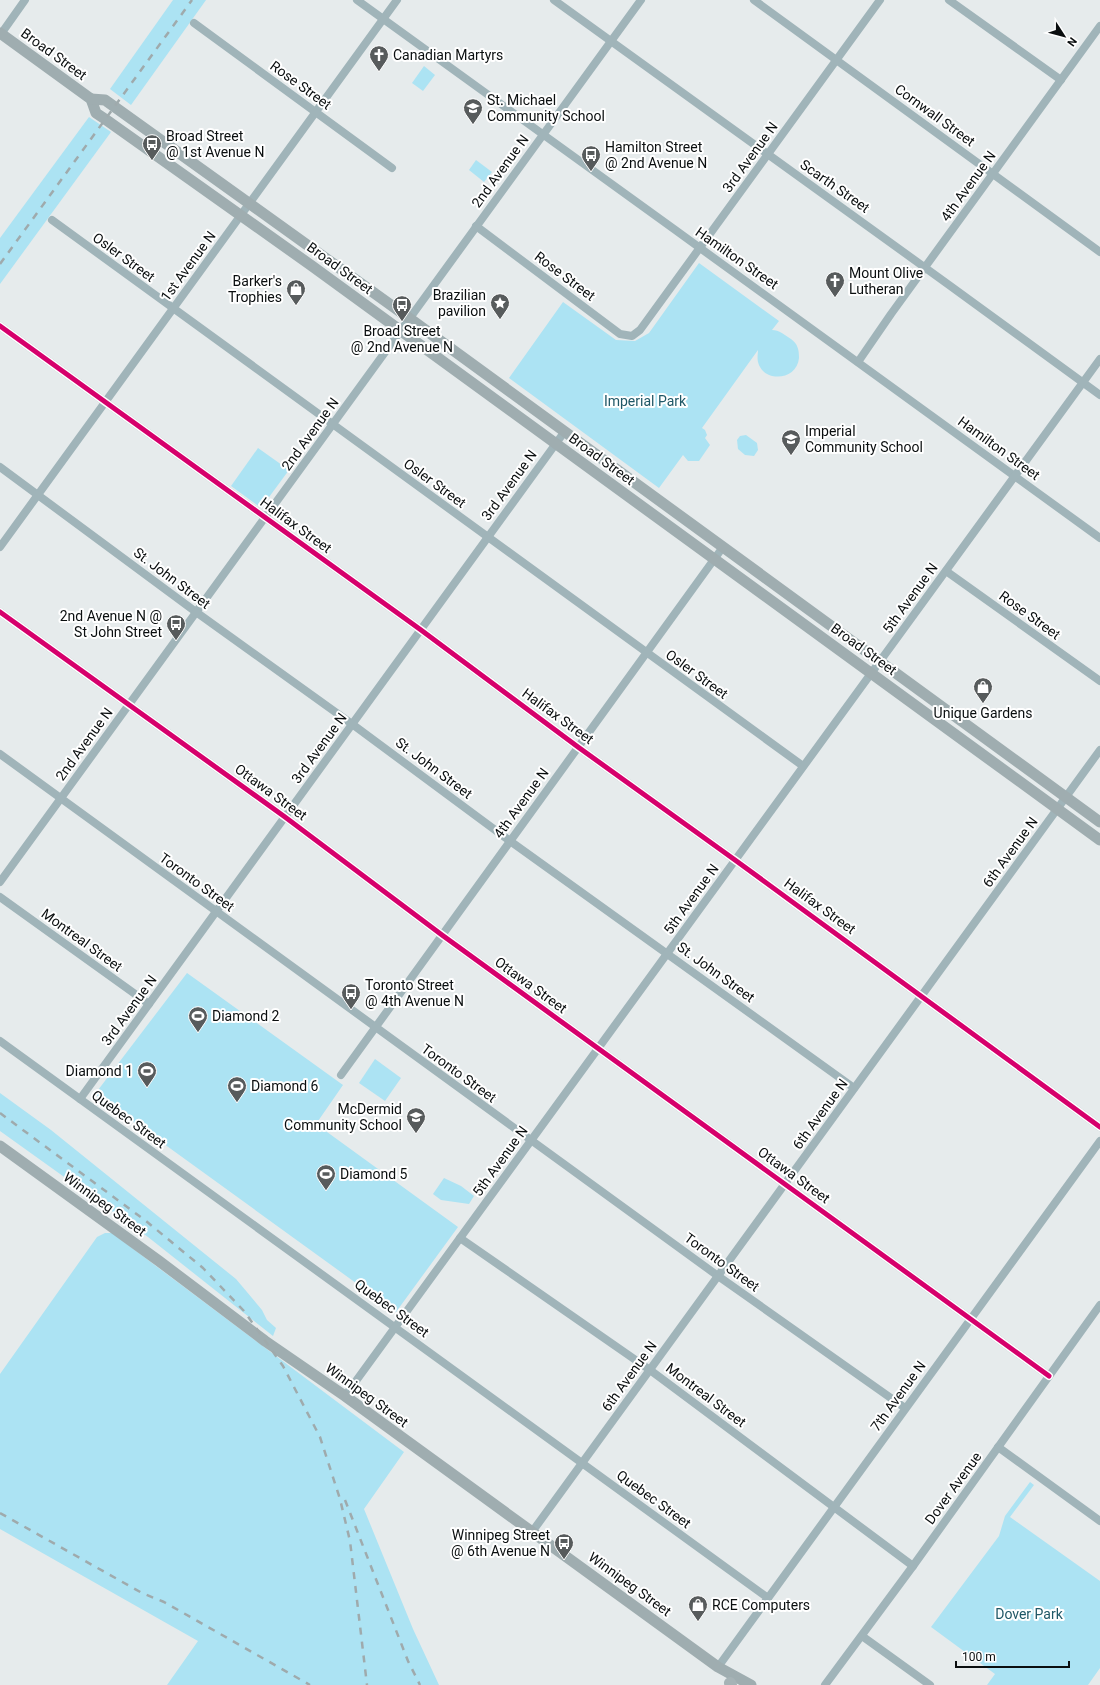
<svg xmlns="http://www.w3.org/2000/svg" width="1100" height="1685" viewBox="0 0 1100 1685" font-family="Roboto,sans-serif">
<style>
.green{fill:#ace3f3}
.lines{fill:none;stroke-linecap:round;stroke-linejoin:round}
.minor{stroke:#a0b4b9;stroke-width:8}
.major{stroke:#9fadb0;stroke-width:11}
.highway{stroke:#a6b3b6;stroke-width:12}
.rail{stroke:#9faaac;stroke-width:2.5;stroke-dasharray:7 7;stroke-linecap:butt}
.cycleway-casing{stroke:#fff;stroke-width:8}
.cycleway{stroke:#d6006c;stroke-width:5}
.labels{text-anchor:middle;stroke-width:4;stroke-linejoin:round;paint-order:stroke}
.street-label{font-size:14px;fill:#0a0e0f;stroke:#fff}
.poi-label{font-size:14px;fill:#0a0e0f;stroke:#fff;text-anchor:start}
.park-label{font-size:14px;fill:#205867;stroke:#fff}
</style>
<rect width="100%" height="100%" fill="#e6ebec"/>
<g class="green">
<path d="M173,0H206L131,105L110,89Z"/>
<path d="M424,66L435,75L423,91L412,83Z"/>
<path d="M89,117L111,132L0,284V238Z"/>
<path d="M476,160L492,172L484,182L469,170Z"/>
<path d="M699,263L779,321L772,330C779,330 785,335 791,339C798,344 799,350 799,358C797,381 763,383 758,362C757,358 758,353 758,350L702,428L705,430L707,435L705,438L710,445L699,461H688L683,455L659,488L509,378L563,302L616,340L635,341L649,333Z"/>
<path d="M746,435L757,443L758,450L754,456L745,455L738,449L737,440L740,436Z"/>
<path d="M258,448L289,470L261,508L231,486Z"/>
<path d="M187,973L343,1085L316,1124L458,1227L396,1312L95,1094Z"/>
<path d="M375,1059L401,1078L385,1101L359,1083Z"/>
<path d="M0,1093L51,1130L236,1279L262,1310L267,1320L276,1328L273,1336L148,1237L0,1131Z"/>
<path d="M444,1178L461,1186L474,1196L469,1204L441,1200L433,1194Z"/>
<path d="M105,1233H112L404,1452L364,1509L413,1629L439,1685H167L198,1641L0,1529V1374L97,1237Z"/>
<path d="M1030,1482L1034,1485L1010,1517L1100,1581V1668L1088,1685H987L995,1674L931,1627L999,1536L1005,1516Z"/>
</g>
<g class="lines">
<g class="minor">
<path d="M357,0C604,180 854,357 1100,538"/>
<path d="M554,0C736,132 919,262 1100,395"/>
<path d="M754,0L1100,252"/>
<path d="M949,0L1061,80"/>
<path d="M194,23L392,168"/>
<path d="M1,34L25,0"/>
<path d="M52,220L803,766"/>
<path d="M476,226L620,334L632,336L640,330L880,0"/>
<path d="M0,326L421,630L578,747L735,860L1100,1127"/>
<path d="M858,362L891,314L1100,26"/>
<path d="M0,467L196,612L352,724L510,841L854,1088"/>
<path d="M0,547L397,0"/>
<path d="M946,571L1100,681"/>
<path d="M0,612L285,817L442,935L1049,1376"/>
<path d="M0,754L718,1276L905,1408"/>
<path d="M0,882L641,0"/>
<path d="M0,897L149,1004"/>
<path d="M0,1041L768,1598"/>
<path d="M341,1075L723,547"/>
<path d="M80,1099L565,431"/>
<path d="M460,1238L650,1370L913,1566"/>
<path d="M345,1396L1100,359"/>
<path d="M998,1447L1100,1521"/>
<path d="M532,1532L1100,750"/>
<path d="M862,1636L930,1685"/>
<path d="M718,1667L1100,1141"/>
<path d="M825,1685L913,1566L1100,1305"/>
</g>
<g class="major">
<path d="M0,33L91,99L96,113L105,119L312,266L1100,840"/>
<path d="M91,99L105,100L409,318L1100,822"/>
<path d="M0,1146L159,1261L265,1341L345,1396L718,1667L751,1685"/>
</g>
<path class="highway" d="M730,1683L731,1685"/>
<g class="rail">
<path d="M0,264L192,0"/>
<path d="M0,1113L146,1221L203,1268L244,1311L283,1366L320,1437L340,1499L350,1541L367,1685"/>
<path d="M345,1500L408,1661L420,1685"/>
<path d="M0,1513L142,1593L164,1602L310,1685"/>
</g>
<g class="cycleway-casing">
<g id="cycleway">
<path d="M0,326L421,630L578,747L735,860L1100,1127"/>
<path d="M0,612L285,817L442,935L1049,1376"/>
</g>
</g>
<use href="#cycleway" class="cycleway"/>
</g>
<defs>
<g id="church-pin" transform="scale(1)"><path d="M0 17L-7.5 6A9.5 9.5 0 1 1 7.5 6Z" fill="#575b5c" stroke="#fff"/><path d="M-1.2-6h2.4v3.5h3.3v2.4h-3.3V6h-2.4V-.1h-3.3v-2.4h3.3Z" fill="#fff"/></g>
<g id="school-pin" transform="scale(1)"><path d="M0 17L-7.5 6A9.5 9.5 0 1 1 7.5 6Z" fill="#575b5c" stroke="#fff"/><path d="M0-5L7-2L0 1L-7-2ZM-4 1L0 2.5L4 1V4Q0 6-4 4Z" fill="#fff"/></g>
<g id="bus-pin" transform="scale(1)"><path d="M0 17L-7.5 6A9.5 9.5 0 1 1 7.5 6Z" fill="#575b5c" stroke="#fff"/><path d="M-5-6H5V4H4V6H2V4H-2V6H-4V4H-5ZM-3.5-4V0h7V-4ZM-3.5 1.2v1.5H-2V1.2ZM2 1.2v1.5H3.5V1.2Z" fill="#fff"/></g>
<g id="shop-pin" transform="scale(1)"><path d="M0 17L-7.5 6A9.5 9.5 0 1 1 7.5 6Z" fill="#575b5c" stroke="#fff"/><path d="M-5-2.5h2.3a2.7 3.5 0 0 1 5.4 0H5L5.5 6h-11ZM-1.5-2.5h3a1.5 2.3 0 0 0-3 0Z" fill="#fff"/></g>
<g id="sight-pin" transform="scale(1)"><path d="M0 17L-7.5 6A9.5 9.5 0 1 1 7.5 6Z" fill="#575b5c" stroke="#fff"/><path d="M0-6L1.8-2.2L6-1.7L2.9 1.2L3.7 5.4L0 3.3L-3.7 5.4L-2.9 1.2L-6-1.7L-1.8-2.2Z" fill="#fff"/></g>
<g id="stadium-pin" transform="scale(1)"><path d="M0 17L-7.5 6A9.5 9.5 0 1 1 7.5 6Z" fill="#575b5c" stroke="#fff"/><path d="M0-5a6.5 5 0 1 0 0 10a6.5 5 0 1 0 0-10ZM-3.5-1.8h7v3.6h-7Z" fill="#fff"/></g>
</defs>
<g fill-rule="evenodd">
<use href="#church-pin" x="379" y="55"/>
<use href="#school-pin" x="473" y="108"/>
<use href="#bus-pin" x="152" y="144"/>
<use href="#bus-pin" x="591" y="155"/>
<use href="#church-pin" x="835" y="281"/>
<use href="#shop-pin" x="296" y="289"/>
<use href="#sight-pin" x="500" y="303"/>
<use href="#bus-pin" x="402" y="305"/>
<use href="#school-pin" x="791" y="439"/>
<use href="#bus-pin" x="176" y="624"/>
<use href="#shop-pin" x="983" y="687"/>
<use href="#bus-pin" x="351" y="993"/>
<use href="#stadium-pin" x="198" y="1016"/>
<use href="#stadium-pin" x="147" y="1071"/>
<use href="#stadium-pin" x="237" y="1086"/>
<use href="#school-pin" x="416" y="1117"/>
<use href="#stadium-pin" x="326" y="1174"/>
<use href="#bus-pin" x="564" y="1543"/>
<use href="#shop-pin" x="698" y="1605"/>
</g>
<g class="labels">
<g class="street-label">
<text transform="translate(54 54) rotate(36)" y="5">Broad Street</text>
<text transform="translate(301 85) rotate(36)" y="5">Rose Street</text>
<text transform="translate(935 115) rotate(36)" y="5">Cornwall Street</text>
<text transform="translate(750 157) rotate(-54)" y="5">3rd Avenue N</text>
<text transform="translate(500 171) rotate(-54)" y="5">2nd Avenue N</text>
<text transform="translate(835 186) rotate(35)" y="5">Scarth Street</text>
<text transform="translate(968 186) rotate(-54)" y="5">4th Avenue N</text>
<text transform="translate(124 257) rotate(36)" y="5">Osler Street</text>
<text transform="translate(737 258) rotate(35)" y="5">Hamilton Street</text>
<text transform="translate(188 266) rotate(-54)" y="5">1st Avenue N</text>
<text transform="translate(340 268) rotate(36)" y="5">Broad Street</text>
<text transform="translate(565 276) rotate(37)" y="5">Rose Street</text>
<text transform="translate(310 434) rotate(-54)" y="5">2nd Avenue N</text>
<text transform="translate(999 448) rotate(36)" y="5">Hamilton Street</text>
<text transform="translate(602 459) rotate(36)" y="5">Broad Street</text>
<text transform="translate(435 483) rotate(36)" y="5">Osler Street</text>
<text transform="translate(509 485) rotate(-54)" y="5">3rd Avenue N</text>
<text transform="translate(296 525) rotate(36)" y="5">Halifax Street</text>
<text transform="translate(172 578) rotate(37)" y="5">St. John Street</text>
<text transform="translate(910 598) rotate(-54)" y="5">5th Avenue N</text>
<text transform="translate(1030 615) rotate(36)" y="5">Rose Street</text>
<text transform="translate(864 649) rotate(36)" y="5">Broad Street</text>
<text transform="translate(697 674) rotate(36)" y="5">Osler Street</text>
<text transform="translate(558 716) rotate(36)" y="5">Halifax Street</text>
<text transform="translate(84 744) rotate(-54)" y="5">2nd Avenue N</text>
<text transform="translate(319 748) rotate(-54)" y="5">3rd Avenue N</text>
<text transform="translate(434 768) rotate(37)" y="5">St. John Street</text>
<text transform="translate(271 792) rotate(36)" y="5">Ottawa Street</text>
<text transform="translate(521 803) rotate(-54)" y="5">4th Avenue N</text>
<text transform="translate(1010 852) rotate(-54)" y="5">6th Avenue N</text>
<text transform="translate(197 882) rotate(36)" y="5">Toronto Street</text>
<text transform="translate(691 899) rotate(-54)" y="5">5th Avenue N</text>
<text transform="translate(820 906) rotate(36)" y="5">Halifax Street</text>
<text transform="translate(82 940) rotate(36)" y="5">Montreal Street</text>
<text transform="translate(716 972) rotate(36)" y="5">St. John Street</text>
<text transform="translate(531 985) rotate(36)" y="5">Ottawa Street</text>
<text transform="translate(129 1010) rotate(-54)" y="5">3rd Avenue N</text>
<text transform="translate(459 1073) rotate(36)" y="5">Toronto Street</text>
<text transform="translate(820 1114) rotate(-54)" y="5">6th Avenue N</text>
<text transform="translate(129 1119) rotate(36)" y="5">Quebec Street</text>
<text transform="translate(500 1161) rotate(-54)" y="5">5th Avenue N</text>
<text transform="translate(794 1175) rotate(36)" y="5">Ottawa Street</text>
<text transform="translate(105 1204) rotate(36)" y="5">Winnipeg Street</text>
<text transform="translate(722 1262) rotate(36)" y="5">Toronto Street</text>
<text transform="translate(392 1308) rotate(36)" y="5">Quebec Street</text>
<text transform="translate(629 1376) rotate(-54)" y="5">6th Avenue N</text>
<text transform="translate(367 1395) rotate(36)" y="5">Winnipeg Street</text>
<text transform="translate(706 1395) rotate(37)" y="5">Montreal Street</text>
<text transform="translate(898 1396) rotate(-54)" y="5">7th Avenue N</text>
<text transform="translate(953 1488) rotate(-54)" y="5">Dover Avenue</text>
<text transform="translate(654 1499) rotate(36)" y="5">Quebec Street</text>
<text transform="translate(630 1584) rotate(36)" y="5">Winnipeg Street</text>
</g>
<g class="poi-label">
<text x="393" y="60">Canadian Martyrs</text>
<text x="487" y="105">St. Michael<tspan x="487" dy="16">Community School</tspan></text>
<text x="166" y="141">Broad Street<tspan x="166" dy="16">@ 1st Avenue N</tspan></text>
<text x="605" y="152">Hamilton Street<tspan x="605" dy="16">@ 2nd Avenue N</tspan></text>
<text x="849" y="278">Mount Olive<tspan x="849" dy="16">Lutheran</tspan></text>
<text x="282" y="286" text-anchor="end">Barker's<tspan x="282" dy="16">Trophies</tspan></text>
<text x="486" y="300" text-anchor="end">Brazilian<tspan x="486" dy="16">pavilion</tspan></text>
<text x="402" y="336" text-anchor="middle">Broad Street<tspan x="402" dy="16">@ 2nd Avenue N</tspan></text>
<text x="805" y="436">Imperial<tspan x="805" dy="16">Community School</tspan></text>
<text x="162" y="621" text-anchor="end">2nd Avenue N @<tspan x="162" dy="16">St John Street</tspan></text>
<text x="983" y="718" text-anchor="middle">Unique Gardens</text>
<text x="365" y="990">Toronto Street<tspan x="365" dy="16">@ 4th Avenue N</tspan></text>
<text x="212" y="1021">Diamond 2</text>
<text x="133" y="1076" text-anchor="end">Diamond 1</text>
<text x="251" y="1091">Diamond 6</text>
<text x="402" y="1114" text-anchor="end">McDermid<tspan x="402" dy="16">Community School</tspan></text>
<text x="340" y="1179">Diamond 5</text>
<text x="550" y="1540" text-anchor="end">Winnipeg Street<tspan x="550" dy="16">@ 6th Avenue N</tspan></text>
<text x="712" y="1610">RCE Computers</text>
</g>
<g class="park-label">
<text x="645" y="406">Imperial Park</text>
<text x="1029" y="1619">Dover Park</text>
</g>
</g>
<g transform="translate(1064 36) rotate(126)" stroke="#ffffff" stroke-width="3" paint-order="stroke">
<path d="M0-3L7 15L0 10L-7 15Z" fill="#0a0e0f"/>
<text y="-6" font-size="11" font-weight="bold" text-anchor="middle" fill="#0a0e0f">N</text>
</g>
<path d="M956 1661v6h113v-6" fill="none" stroke="#0a0e0f" stroke-width="2"/>
<text x="962" y="1661" font-size="12" fill="#0a0e0f" stroke="#ffffff" stroke-width="3" paint-order="stroke">100 m</text>
</svg>
